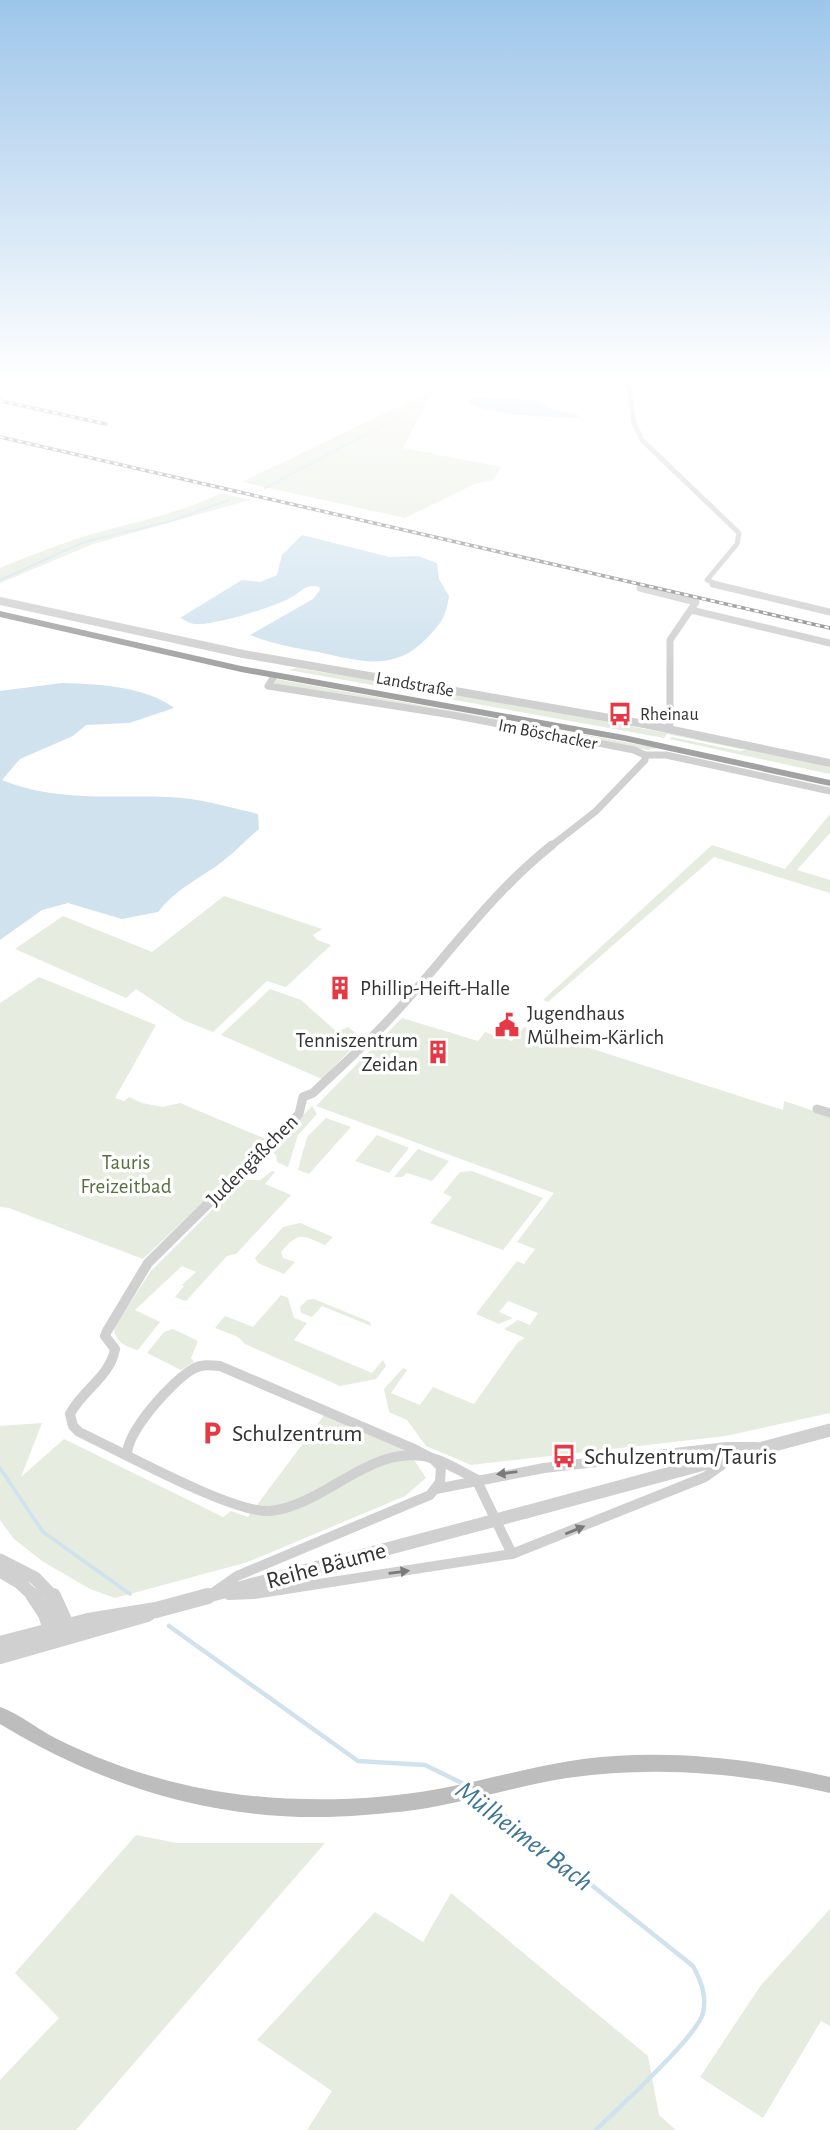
<svg xmlns="http://www.w3.org/2000/svg" width="830" height="2130" viewBox="0 0 830 2130" font-family="'Alegreya Sans',sans-serif">
<style>
.green{fill:#e6ecdf}
.water{fill:#cfe2ee}
.lines{fill:none;stroke-linecap:round;stroke-linejoin:round}
.stream-far2{stroke:#cfe2ee;stroke-width:2}
.stream-far1{stroke:#cfe2ee;stroke-width:3.5}
.stream{stroke:#cfe2ee;stroke-width:4.5}
.minor-far3{stroke:#d0d0d0;stroke-width:5}
.minor-far2{stroke:#d0d0d0;stroke-width:7}
.minor-far1{stroke:#d0d0d0;stroke-width:9}
.minor{stroke:#d0d0d0;stroke-width:10}
.tertiary-far2{stroke:#d0d0d0;stroke-width:8}
.tertiary-far1{stroke:#d0d0d0;stroke-width:13}
.tertiary{stroke:#d0d0d0;stroke-width:16}
.secondary{fill:#bdbdbd;fill-rule:evenodd}
.trunk{fill:#a2a2a2;fill-rule:evenodd}
.rail-casing{stroke:#888;stroke-width:3.5}
.rail{stroke:#fff;stroke-width:2;stroke-dasharray:4.5;stroke-linecap:butt}
.tertiary-bridge{stroke:#d0d0d0;stroke-width:13}
.oneway{fill:#7a7a7a}
.labels{text-anchor:middle;stroke-width:7;stroke-linejoin:round;paint-order:stroke}
.far-street-label{font-size:18px;fill:#333;stroke:#fff}
.far-poi-label{font-size:18px;fill:#333;stroke:#fff;text-anchor:start}
.poi-label{font-size:21px;fill:#333;stroke:#fff;text-anchor:start}
.street-label{font-size:21px;fill:#333;stroke:#fff}
.park-label{font-size:21px;fill:#56703f;stroke:#fff}
.near-poi-label{font-size:24px;fill:#333;stroke:#fff;text-anchor:start}
.near-street-label{font-size:24px;fill:#333;stroke:#fff}
.near-water-label{font-size:28px;font-style:italic;fill:#3f7597;stroke:#fff}
</style>
<rect width="100%" height="100%" fill="#fff"/>
<g class="green">
<path d="M433,390L403,448L501,467L493,480L477,483L405,518L242,482Z"/>
<path d="M221,493L250,500L93,544L0,583V568C34,554 67,541 103,531C144,520 183,512 221,493Z"/>
<path d="M296,668L499,701L744,748L740,749L667,734L664,738L289,670Z"/>
<path d="M276,679L658,748L648,750L277,685L274,682Z"/>
<path d="M672,737L740,751L747,749L830,767V774L669,739Z"/>
<path d="M830,814V833L797,870L830,880V893L714,857L548,1002L543,1000L712,845L785,869Z"/>
<path d="M224,896L322,929L313,935L317,940L331,945L286,987L267,981L213,1032L183,1020L136,989L126,998L15,949L63,916L152,952Z"/>
<path d="M39,977L156,1025L115,1098L124,1101L129,1097L142,1103L163,1107L180,1103L268,1140L143,1259L9,1208L0,1207V1003Z"/>
<path d="M270,989L301,1000L337,1032L348,1027L362,1038L322,1079L221,1035Z"/>
<path d="M402,1018L478,1041L485,1032L512,1041L524,1027L783,1110L784,1101L830,1116V1413L726,1436L471,1465L426,1446L407,1420L389,1412L384,1389L403,1368L407,1370L391,1393L420,1405L433,1387L474,1404L518,1342L525,1338L504,1329L518,1320L530,1325L538,1313L508,1301L499,1312L513,1318L499,1324L476,1314L517,1261L524,1264L535,1249L517,1242L554,1193L316,1106Z"/>
<path d="M312,1106L317,1114L298,1135L288,1167L277,1162L276,1155L271,1150Z"/>
<path d="M326,1118L351,1127L309,1174L298,1170L307,1137Z"/>
<path d="M377,1135L409,1148L389,1173L355,1161Z"/>
<path d="M418,1149L449,1161L432,1181L407,1173L402,1177H394Z"/>
<path d="M272,1171L275,1172L265,1184L291,1195L236,1254L227,1256L186,1301L175,1297L184,1286L182,1285L196,1272L182,1266L135,1310L160,1322L138,1350C126,1347 114,1341 114,1327L151,1271L242,1180H260Z"/>
<path d="M472,1171L543,1198L503,1250L430,1223L452,1197L443,1193L460,1172Z"/>
<path d="M300,1223L333,1237L325,1245C301,1235 299,1231 281,1252L283,1258L295,1262L284,1274L258,1263L255,1258L283,1227Z"/>
<path d="M281,1295L288,1298L294,1318L307,1323L294,1340L372,1373L383,1360L386,1366L376,1379L340,1386L245,1344L238,1337L215,1328L225,1316L253,1327Z"/>
<path d="M314,1299L370,1322L371,1326L322,1306L312,1317L301,1313L300,1307L307,1300Z"/>
<path d="M173,1329L198,1341L191,1358L194,1362L181,1370L147,1353L164,1332Z"/>
<path d="M325,1414L407,1449L426,1478L405,1496L248,1562L115,1598L90,1589L42,1561L14,1539L0,1520V1426L42,1423L21,1477L64,1439L223,1517L231,1511L248,1517Z"/>
<path d="M136,1835L177,1843H325L76,2130H0V2080L59,2018L15,1973Z"/>
<path d="M451,1893L648,2056L659,2115L676,2130H307L332,2091L257,2040L375,1912L423,1942Z"/>
<path d="M830,1909V2026L821,2021L763,2118L700,2077L761,1985Z"/>
</g>
<g class="water">
<path d="M476,397L535,400L551,409L578,415L579,418C543,416 504,418 470,404L469,400Z"/>
<path d="M302,535L389,557L418,556L437,563L439,579L449,596C446,617 442,622 428,637C394,673 360,661 318,652C294,648 272,644 250,635L313,599L320,590L319,587C305,583 302,592 290,598C274,607 213,626 195,624C190,624 185,620 180,618L242,580L260,582L277,575L282,555Z"/>
<path d="M62,683C97,684 145,686 174,708L129,723L86,725L73,736L20,759L2,780C56,802 111,795 168,797C199,798 228,807 258,814L259,829C245,841 232,855 218,865C196,880 174,891 158,912L122,919L68,903L42,910L0,940V691Z"/>
</g>
<g class="lines">
<g class="stream-far2">
<path d="M265,488L424,404"/>
<path d="M0,580L84,542L168,522L229,500"/>
</g>
<path class="stream-far1" d="M0,1468L43,1532L130,1594"/>
<g class="stream">
<path d="M169,1626L358,1761L425,1765L466,1785"/>
<path d="M480,1796L693,1966C701,1981 707,1996 703,2013C697,2037 618,2108 596,2130"/>
</g>
<path class="minor-far3" d="M628,379L634,423L642,440L739,533L737,544L707,580L722,586"/>
<g class="minor-far2">
<path d="M713,584L830,612"/>
<path d="M640,588L696,602L670,640V724L667,728"/>
<path d="M691,610L830,643"/>
<path d="M273,678L268,686L452,715L634,750L645,755H666L830,791"/>
<path d="M550,847L596,811L645,760V755"/>
</g>
<g class="minor-far1">
<path d="M817,1109L830,1113"/>
<path d="M234,1178L299,1114L303,1097L313,1093C340,1067 369,1042 394,1014C446,958 492,892 552,845"/>
</g>
<g class="minor">
<path d="M236,1176L148,1263L107,1331L105,1336L115,1349C110,1377 82,1390 70,1414L73,1426L79,1432C118,1450 233,1514 270,1511C329,1505 374,1437 438,1460C451,1465 464,1473 476,1479"/>
<path d="M127,1455C127,1431 172,1381 193,1369C201,1364 211,1365 220,1366L412,1448L433,1459L441,1467L440,1482L430,1495L237,1576L214,1592"/>
<path d="M476,1479L512,1554"/>
<path d="M436,1489L544,1468L727,1447H756"/>
<path d="M229,1595L254,1594L512,1554L705,1477L733,1457"/>
</g>
<path class="tertiary-far2" d="M0,601L243,654L644,724L830,763"/>
<g class="tertiary-far1">
<path d="M526,1512L830,1430"/>
<path d="M0,1560L35,1578L54,1598"/>
<path d="M0,1571L20,1583L36,1598"/>
<path d="M201,1598L466,1528"/>
</g>
<g class="tertiary">
<path d="M34,1596L46,1614L53,1636"/>
<path d="M53,1596L69,1631"/>
<path d="M0,1644L88,1621L156,1610L208,1596"/>
<path d="M0,1656L147,1614"/>
</g>
<path class="secondary" d="M0,1707C20,1714 37,1729 55,1738C117,1769 184,1789 253,1796C313,1802 378,1800 438,1789C486,1780 534,1766 583,1759C667,1749 748,1758 830,1777V1793C742,1773 657,1765 567,1778C523,1785 481,1798 438,1806C414,1811 389,1813 364,1815C232,1826 112,1792 0,1724Z"/>
<path class="trunk" d="M0,611L241,666L624,735L830,780V786L624,741L241,672L0,617Z"/>
<g class="rail-casing">
<g id="rail">
<path d="M0,401L106,424"/>
<path d="M0,437L830,628"/>
</g>
</g>
<use href="#rail" class="rail"/>
<path class="tertiary-bridge" d="M466,1528L526,1512"/>
</g>
<defs><path id="oneway-solid" d="M-6-.8H1V-3.2L6.5 0L1 3.2V.8H-6Z" transform="scale(1.75)"/></defs>
<g class="oneway">
<use href="#oneway-solid" transform="translate(507 1473) rotate(172)"/>
<use href="#oneway-solid" transform="translate(575 1530) rotate(-22)"/>
<use href="#oneway-solid" transform="translate(399 1572) rotate(-7)"/>
</g>
<linearGradient id="sky" x2="0" y2="1"><stop stop-color="#9ec6ea"/><stop offset="0.56" stop-color="#fff"/><stop offset="1" stop-color="#fff" stop-opacity="0"/></linearGradient>
<rect width="830" height="677" fill="url(#sky)"/>
<defs>
<g id="bus-bare" transform="scale(1.89)"><path d="M-5-6H5V4H4V6H2V4H-2V6H-4V4H-5ZM-3.5-4V0h7V-4ZM-3.5 1.2v1.5H-2V1.2ZM2 1.2v1.5H3.5V1.2Z" fill="#e63946" stroke="#fff" stroke-width="2.5" paint-order="stroke"/></g>
<g id="building-bare" transform="scale(1.89)"><path d="M-4-6H4V6H1V3H-1V6H-4ZM-2.5-4.3h1.7v1.8h-1.7ZM.8-4.3h1.7v1.8H.8ZM-2.5-1h1.7V.8h-1.7ZM.8-1h1.7V.8H.8Z" fill="#e63946" stroke="#fff" stroke-width="2.5" paint-order="stroke"/></g>
<g id="civic-bare" transform="scale(1.89)"><path d="M-.6-6.5H3V-4.5H.6V-3L4-1V1h2V6H-6V1h2V-1L-.6-3ZM-1.2 2.5V6h2.4V2.5Z" fill="#e63946" stroke="#fff" stroke-width="2.5" paint-order="stroke"/></g>
<g id="parking-bare" transform="scale(1.89)"><path d="M-3.5-5.5H1a3.5 3.5 0 0 1 0 7H-1V5.5H-3.5ZM-1-3.4V-.6H.8a1.4 1.4 0 0 0 0-2.8Z" fill="#e63946" stroke="#fff" stroke-width="2.5" paint-order="stroke"/></g>
</defs>
<g fill-rule="evenodd">
<use href="#bus-bare" x="620" y="714"/>
<use href="#building-bare" x="340" y="988"/>
<use href="#civic-bare" x="507" y="1025"/>
<use href="#building-bare" x="438" y="1052"/>
<use href="#parking-bare" x="212" y="1433"/>
<use href="#bus-bare" x="564" y="1456"/>
</g>
<g class="labels">
<g class="far-street-label">
<text transform="translate(415 684) rotate(10)" y="6">Landstraße</text>
<text transform="translate(548 734) rotate(11)" y="6">Im Böschacker</text>
</g>
<g class="far-poi-label">
<text x="640" y="720">Rheinau</text>
</g>
<g class="poi-label">
<text x="360" y="995">Phillip-Heift-Halle</text>
<text x="527" y="1020">Jugendhaus<tspan x="527" dy="24">Mülheim-Kärlich</tspan></text>
<text x="418" y="1047" text-anchor="end">Tenniszentrum<tspan x="418" dy="24">Zeidan</tspan></text>
</g>
<g class="street-label">
<text transform="translate(252 1160) rotate(-45)" y="7">Judengäßchen</text>
</g>
<g class="park-label">
<text x="126" y="1169">Tauris<tspan x="126" dy="24">Freizeitbad</tspan></text>
</g>
<g class="near-poi-label">
<text x="232" y="1441">Schulzentrum</text>
<text x="584" y="1464">Schulzentrum/Tauris</text>
</g>
<g class="near-street-label">
<text transform="translate(326 1565) rotate(-15)" y="8">Reihe Bäume</text>
</g>
<g class="near-water-label">
<text transform="translate(525 1835) rotate(37)" y="10">Mülheimer Bach</text>
</g>
</g>
</svg>
